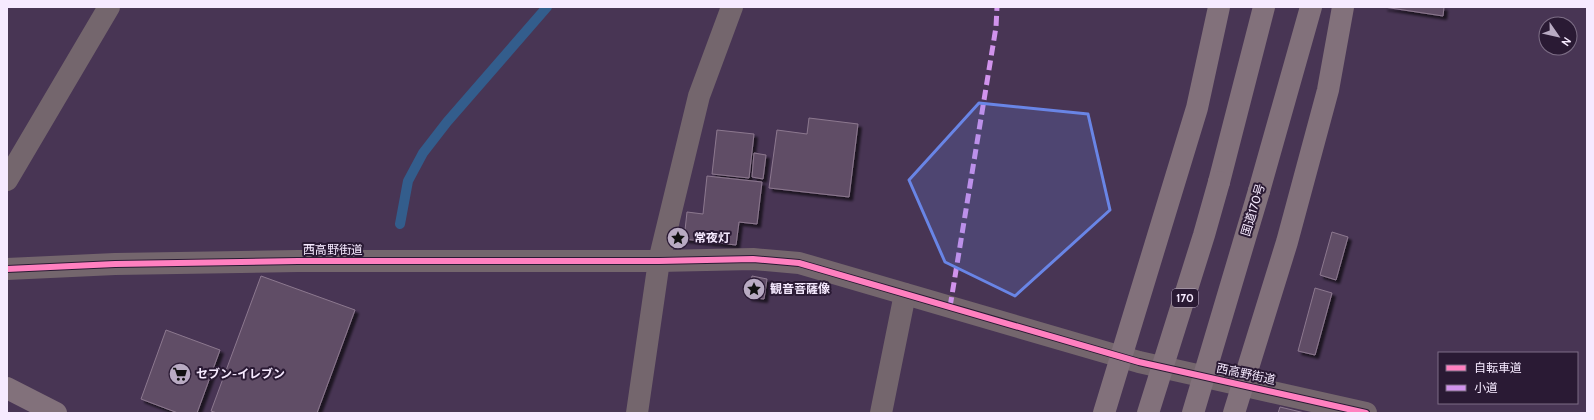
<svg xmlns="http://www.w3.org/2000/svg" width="1594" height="420" viewBox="0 0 1594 420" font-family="Cabin,'Noto Sans JP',sans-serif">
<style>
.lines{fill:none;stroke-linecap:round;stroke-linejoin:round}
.stream{stroke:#335d8c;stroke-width:10}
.building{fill:#614e66;stroke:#8c788f;filter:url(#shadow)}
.minor{stroke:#74666d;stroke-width:22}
.trunk{stroke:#82717b;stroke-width:22}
.trunk-bridge{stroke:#82717b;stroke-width:22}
.quiet{stroke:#d193ec;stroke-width:5;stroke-dasharray:10 5;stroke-linecap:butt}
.cycleway-casing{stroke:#2a1a34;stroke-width:8}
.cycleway{stroke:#ff80c0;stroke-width:6}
.marked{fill:#6985e6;fill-opacity:0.2;stroke:#6985e6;stroke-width:3;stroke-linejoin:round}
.labels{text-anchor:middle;stroke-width:4;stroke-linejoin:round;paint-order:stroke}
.shield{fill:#2a1a34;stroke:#b9acc2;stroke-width:1}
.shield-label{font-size:11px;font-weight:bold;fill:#f6eaff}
.street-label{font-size:12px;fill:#f6eaff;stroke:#2a1a34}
.poi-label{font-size:12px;font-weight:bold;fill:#f6eaff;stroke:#2a1a34;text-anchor:start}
</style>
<defs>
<filter id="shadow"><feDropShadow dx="3.5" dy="3.5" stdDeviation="1" flood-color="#0009"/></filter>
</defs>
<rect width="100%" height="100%" fill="#483554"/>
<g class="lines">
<path class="stream" d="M400,224L408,181L423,153L447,122L547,7"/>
</g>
<g class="building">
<path d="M1384,7H1444L1443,16Z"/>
<path d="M809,118L858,124L849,197L769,188L777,130L807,134Z"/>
<path d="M717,130L754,134L749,178L712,174Z"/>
<path d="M754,153L766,155L763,179L752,177Z"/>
<path d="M707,176L762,182L757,224L739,222L736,245L684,239L687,212L703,214Z"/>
<path d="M1332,232L1348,237L1336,280L1320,275Z"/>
<path d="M261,276L355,310L317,413H217L211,411Z"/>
<path d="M752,276L767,279L764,299L748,297Z"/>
<path d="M1315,288L1332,293L1315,355L1298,351Z"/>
<path d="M166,330L220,350L197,413H178L141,399Z"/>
<path d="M1280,407L1305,413H1278Z"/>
</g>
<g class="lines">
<g class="minor">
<path d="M7,180L109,7"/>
<path d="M7,269L115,264L298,261H659L753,259L799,263L1139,362L1366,413"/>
<path d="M637,413L659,261L699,96L732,7"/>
<path d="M881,413L905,294"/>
</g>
<g class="trunk">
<path d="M1219,182L1264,7"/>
<path d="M1259,191L1311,7"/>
<path d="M7,388L56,413"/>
<path d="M1104,413L1197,108L1219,7"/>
<path d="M1234,413L1287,242L1328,90L1343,7"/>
</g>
<g class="trunk-bridge">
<path d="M1148,413L1204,235L1219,182"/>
<path d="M1193,413L1259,191"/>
</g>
<path class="quiet" d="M950,307L996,27L997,7"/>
<g class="cycleway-casing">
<path id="cycleway" d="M7,269L115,264L298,261H659L753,259L799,263L1139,362L1366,413"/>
</g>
<use href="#cycleway" class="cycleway"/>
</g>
<path class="marked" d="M979,103L1088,114L1110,210L1015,296L945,262L909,180Z"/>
<defs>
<g id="sight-disc" transform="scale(1.15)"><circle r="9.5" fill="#b9abc3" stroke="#2a1a34"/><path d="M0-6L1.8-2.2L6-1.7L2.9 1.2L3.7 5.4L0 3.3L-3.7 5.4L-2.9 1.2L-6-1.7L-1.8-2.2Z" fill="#111"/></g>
<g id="supermarket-disc" transform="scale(1.15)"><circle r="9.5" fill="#b9abc3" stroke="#2a1a34"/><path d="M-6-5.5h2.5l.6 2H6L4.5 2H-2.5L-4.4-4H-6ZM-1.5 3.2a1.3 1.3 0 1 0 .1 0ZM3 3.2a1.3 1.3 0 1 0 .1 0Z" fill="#111"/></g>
</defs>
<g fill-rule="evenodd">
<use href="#sight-disc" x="678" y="238"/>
<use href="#sight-disc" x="754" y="289"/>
<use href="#supermarket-disc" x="180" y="374"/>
</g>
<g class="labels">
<rect class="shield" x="1172" y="289" width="26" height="18" rx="3"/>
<g class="shield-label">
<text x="1185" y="302">170</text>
</g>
<g class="street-label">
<text transform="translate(1253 210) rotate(-73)" y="4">国道170号</text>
<text x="333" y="254">西高野街道</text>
<text transform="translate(1246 374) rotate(12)" y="4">西高野街道</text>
</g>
<g class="poi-label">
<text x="694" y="242">常夜灯</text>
<text x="770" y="293">観音菩薩像</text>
<text x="196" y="378">セブン-イレブン</text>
</g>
</g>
<rect width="1594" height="420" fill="none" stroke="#f6eaff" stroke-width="16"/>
<rect x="1438" y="352" width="140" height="52" fill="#2a1a34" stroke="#7c6d85"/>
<rect x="1446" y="365" width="20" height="6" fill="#ff80c0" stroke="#7c6d85"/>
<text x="1474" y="372" font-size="12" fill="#f6eaff">自転車道</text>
<rect x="1446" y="385" width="20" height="6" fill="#d193ec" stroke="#7c6d85"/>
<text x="1474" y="392" font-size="12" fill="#f6eaff">小道</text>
<g transform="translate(1558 36) rotate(124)"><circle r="19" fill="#2a1a34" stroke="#7c6d85"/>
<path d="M0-3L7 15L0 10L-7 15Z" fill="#b9abc3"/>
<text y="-6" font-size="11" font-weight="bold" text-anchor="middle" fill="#f6eaff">N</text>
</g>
</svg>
